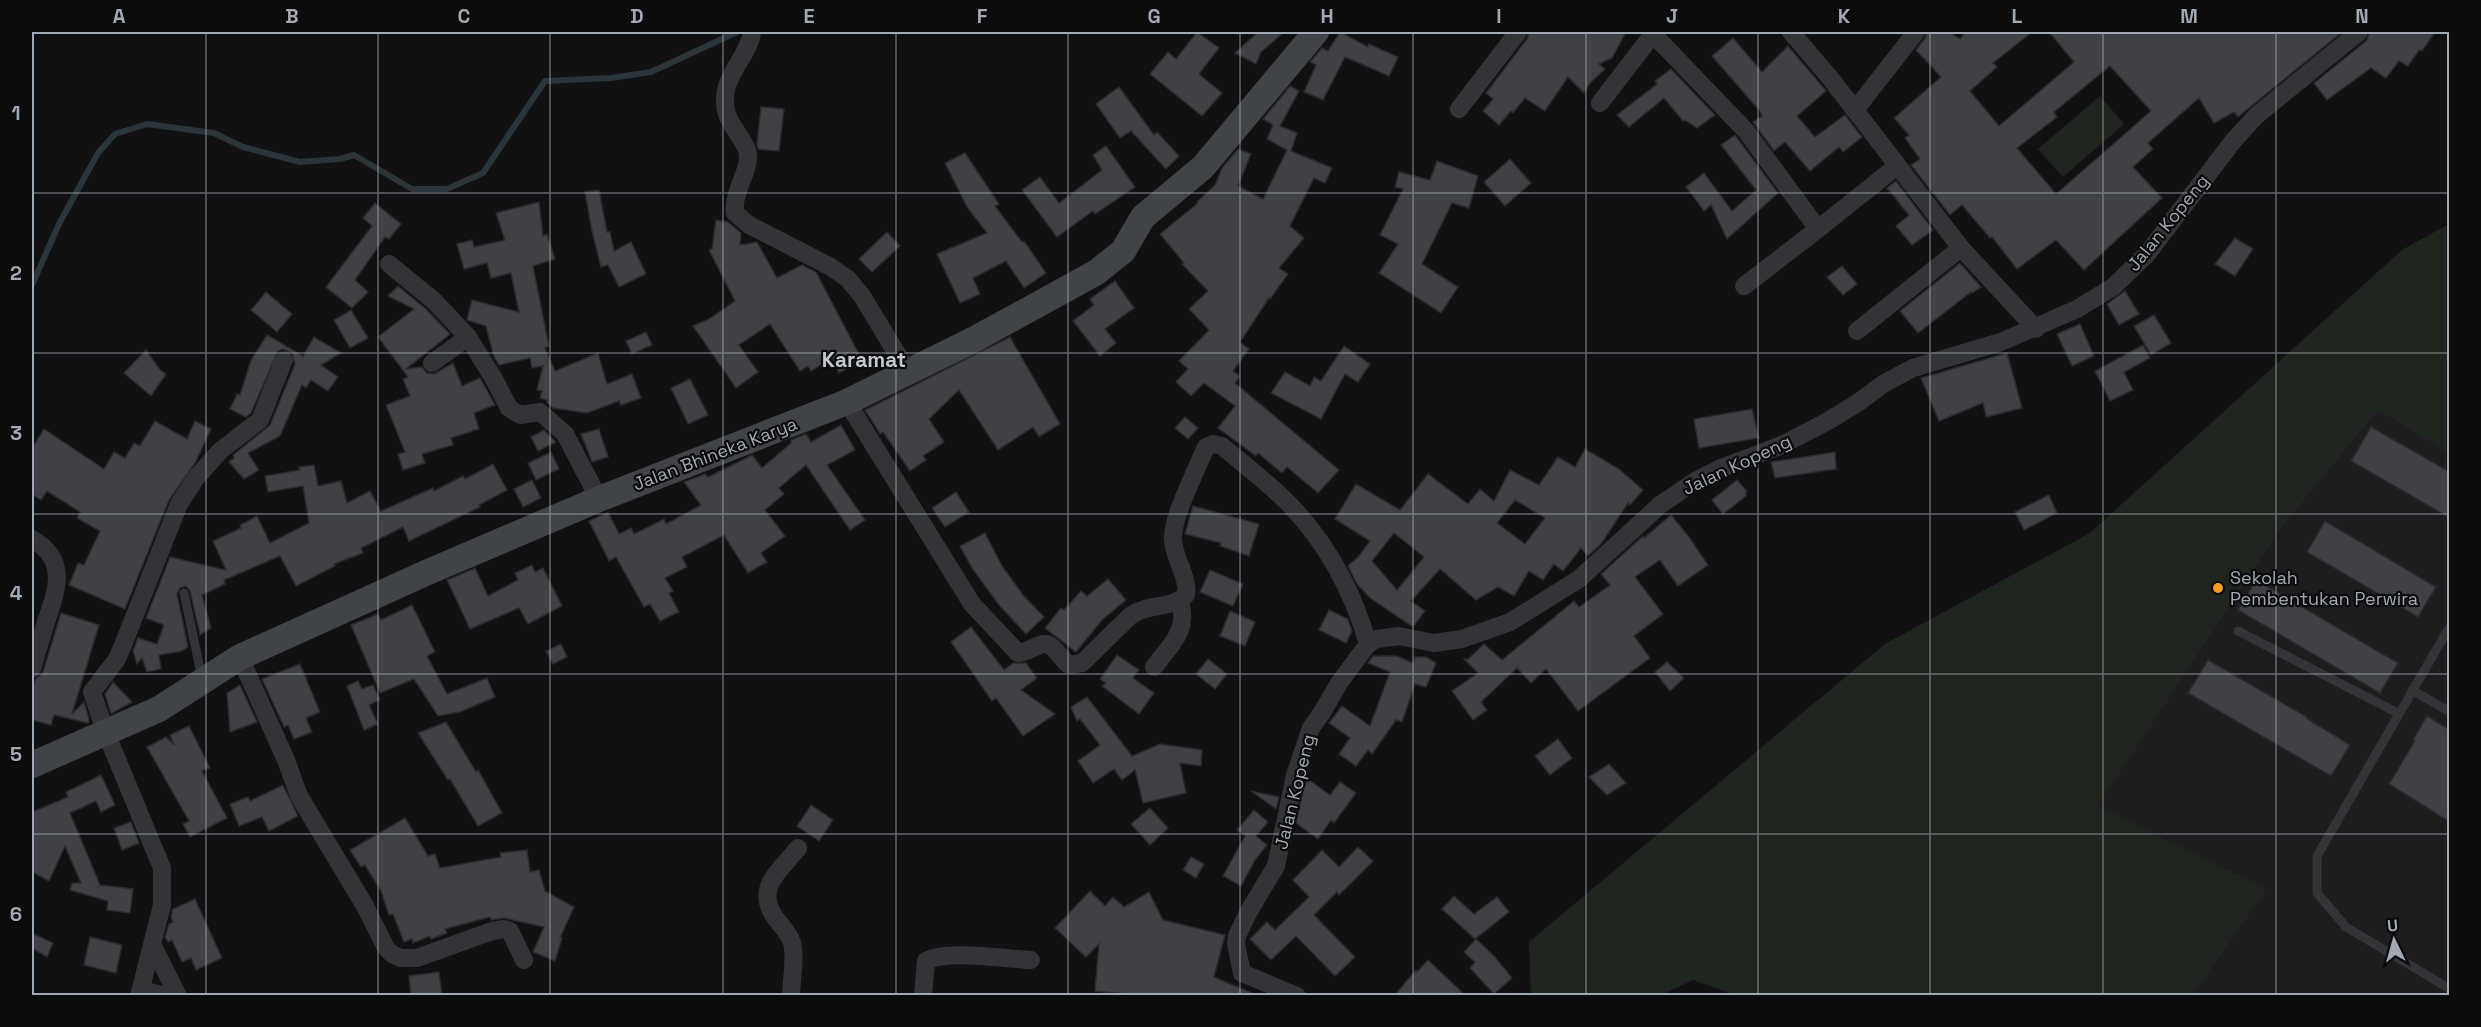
<svg xmlns="http://www.w3.org/2000/svg" width="2481" height="1027" viewBox="0 0 2481 1027" font-family="'Space Grotesk',sans-serif">
<style>
.built{fill:#1d1d20}
.green{fill:#1d251e}
.lines{fill:none;stroke-linecap:round;stroke-linejoin:round}
.stream{stroke:#2a353b;stroke-width:6}
.building{fill:#404146;stroke:#2b2b2f;stroke-width:1.5;fill-rule:evenodd}
.lane{stroke:#323438;stroke-width:9}
.street{stroke:#323438;stroke-width:18}
.secondary{stroke:#404348;stroke-width:26}
.grid{fill:none;stroke:#a2a9b4;stroke-width:1.5;stroke-opacity:0.55}
.poi-dot{fill:#f49a27;stroke:#0c0c0e;stroke-width:2}
.labels{text-anchor:middle;stroke-width:4.5;stroke-linejoin:round;paint-order:stroke}
.street-label{font-size:18px;fill:#a2a9b4;stroke:#0c0c0e}
.poi-label{font-size:18px;fill:#a2a9b4;stroke:#0c0c0e;text-anchor:start}
.quarter-label{font-size:21px;font-weight:bold;fill:#c3c8d0;stroke:#0c0c0e}
.neatline{fill:none;stroke:#a2a9b4;stroke-width:2}
.grid-label{font-size:20px;text-anchor:middle;font-weight:bold;fill:#a2a9b4}
</style>
<rect width="100%" height="100%" fill="#111113"/>
<path class="built" d="M2449,224V995L1738,996L1693,980L1661,995H1531L1529,942L1885,644L2090,533L2402,250Z"/>
<g class="green">
<path d="M2100,96L2124,124L2063,177L2038,149Z"/>
<path d="M2449,224V453L2378,410L2281,528L2098,806L2267,889L2193,995L1738,996L1693,980L1661,995H1531L1529,942L1885,644L2090,533L2402,250Z"/>
</g>
<g class="lines">
<path class="stream" d="M32,285L59,224L98,153L115,134L147,124L214,133L243,147L300,162L340,159L354,155L412,189H447L483,173L545,81L611,78L651,72L737,32"/>
</g>
<g class="building">
<path d="M1197,32L1219,48L1199,74L1222,93L1202,116L1150,74L1168,52L1176,59Z"/>
<path d="M1258,32H1284L1261,52L1256,64L1235,53Z"/>
<path d="M1340,32L1368,47L1369,44L1398,57L1389,76L1345,57L1323,100L1304,92L1316,65L1310,62L1322,48L1328,51Z"/>
<path d="M1529,32H1626L1612,58L1599,64L1605,69L1590,83L1584,93L1568,77L1545,111L1525,98L1513,113L1511,111L1499,125L1483,111L1493,99L1486,93L1527,39Z"/>
<path d="M1927,32H1949L1960,39L1965,32H2032L1993,63L1997,67L1970,91L1999,126L2074,62L2049,32H2342L2238,117L2234,112L2214,123L2199,98L2148,143L2153,149L2133,167L2162,198L2084,270L2056,240L2017,269L1992,237L1990,238L1962,205L1950,215L1911,165L1920,159L1905,138L1909,135L1894,118L1941,77L1916,50L1925,38ZM2110,66L2151,111L2056,194L2017,148L2057,117L2054,112Z"/>
<path d="M2370,32H2435L2422,51L2419,50L2408,66L2399,61L2386,78L2371,68L2327,100L2314,83L2366,41Z"/>
<path d="M1733,38L1762,72L1788,46L1822,86L1826,91L1797,116L1815,137L1845,115L1862,137L1843,152L1839,147L1810,171L1785,142L1774,151L1753,122L1762,116L1759,110L1712,56Z"/>
<path d="M1671,69L1715,115L1697,128L1685,120L1683,121L1664,98L1629,127L1617,115L1657,84L1655,81Z"/>
<path d="M1290,86L1299,91L1280,126L1297,133L1291,151L1332,168L1325,183L1314,178L1290,226L1304,238L1279,268L1288,274L1270,299L1269,298L1240,342L1249,349L1233,371L1240,376L1235,383L1339,470L1318,493L1287,467L1282,473L1258,453L1256,456L1218,428L1235,406L1204,383L1191,396L1176,382L1188,369L1179,361L1209,330L1189,309L1208,291L1182,264L1184,263L1160,234L1198,203L1197,202L1215,185L1222,168L1238,149L1251,154L1238,186L1263,199L1287,150L1267,139L1273,125L1263,119Z"/>
<path d="M1119,87L1154,135L1157,132L1179,156L1166,169L1131,131L1120,138L1096,104Z"/>
<path d="M761,107L784,109L779,151L758,149L757,144Z"/>
<path d="M1735,135L1778,193L1727,239L1711,205L1704,211L1686,187L1704,173L1732,211L1756,190L1721,145Z"/>
<path d="M1106,146L1135,187L1095,214L1093,211L1057,237L1022,190L1040,177L1059,203L1102,170L1093,155Z"/>
<path d="M965,153L999,204L995,206L1022,242L1024,241L1046,273L1024,288L1006,261L973,278L980,294L960,303L937,254L987,233L967,207L945,163Z"/>
<path d="M1510,159L1531,183L1505,206L1484,182Z"/>
<path d="M1437,161L1478,176L1469,208L1452,203L1422,264L1458,287L1441,313L1379,273L1398,244L1380,235L1403,189L1395,187L1399,172L1430,180Z"/>
<path d="M1896,181L1933,230L1912,245L1896,226L1909,215L1887,188Z"/>
<path d="M599,190L607,232H610L614,251L631,242L646,274L619,287L608,265L601,267L592,231L585,192Z"/>
<path d="M539,202L543,236L547,234L555,259L533,266L549,346L545,348L555,371L598,353L607,384L632,374L641,398L621,405L619,401L587,413L553,408L547,403V400L540,398L542,391L537,390L543,366L532,368L530,358L499,365L494,357L486,326L467,320L472,300L519,312L511,273L491,278L487,263L464,269L457,244L472,240L474,247L505,240L496,213Z"/>
<path d="M375,203L401,224L389,239L385,237L355,280L368,292L352,308L326,287L372,226L363,218Z"/>
<path d="M716,220L728,222L741,233L740,245L757,242L777,278L802,265L816,272L862,360L839,373L832,358L811,371L808,366L800,371L770,324L739,345L758,372L736,388L693,326L709,319L735,301L709,250L712,249Z"/>
<path d="M887,232L900,246L872,272L859,259Z"/>
<path d="M2235,238L2253,249L2235,276L2215,264Z"/>
<path d="M1960,263L1981,287L1972,293L1971,292L1918,333L1900,311Z"/>
<path d="M1842,266L1857,284L1843,295L1827,277Z"/>
<path d="M1115,281L1134,308L1105,329L1116,343L1100,356L1073,321L1094,305L1090,299Z"/>
<path d="M398,286L426,309L450,334L406,369L422,367L427,373L434,374L453,363L462,386L480,378L495,405L474,413L479,429L451,438L453,445L422,454L425,463L403,470L398,454L405,452L386,405L410,396L403,379L408,377L378,337L414,309L388,296Z"/>
<path d="M2125,291L2139,314L2119,325L2107,304Z"/>
<path d="M266,292L292,314L277,332L251,310Z"/>
<path d="M351,310L368,338L350,348L334,320Z"/>
<path d="M2154,315L2171,343L2151,355L2134,326Z"/>
<path d="M2080,324L2094,356L2072,366L2057,334Z"/>
<path d="M646,332L652,345L632,354L626,341Z"/>
<path d="M267,335L303,356L314,337L341,353L321,365L338,377L328,391L311,380L306,388L302,385L280,436L248,453L259,470L244,479L229,462L234,458L233,455L270,425L295,364L292,353L283,349L278,351L251,413L246,417L230,409L237,394L240,395L251,360Z"/>
<path d="M1010,337L1060,424L1039,437L1033,427L998,450L959,390L929,419L944,442L923,456L926,460L910,471L883,432L880,434L865,410Z"/>
<path d="M2143,345L2150,358L2124,372L2133,390L2110,401L2095,371Z"/>
<path d="M1344,346L1370,364L1358,382L1345,374L1321,419L1271,393L1285,372L1310,386L1314,377L1321,381Z"/>
<path d="M146,350L160,370L166,374L151,396L124,373Z"/>
<path d="M2007,353L2022,408L1986,417L1983,403L1939,421L1921,378Z"/>
<path d="M690,379L708,415L688,424L671,388Z"/>
<path d="M1752,409L1759,438L1699,448L1694,419Z"/>
<path d="M1185,417L1198,428L1188,439L1175,428Z"/>
<path d="M155,421L187,439L195,421L211,429L195,463L169,500L125,609L69,585L78,563L84,565L100,531L77,518L80,512L47,491L41,500L32,494V448L44,429L104,469L114,452L125,458L134,443L140,446Z"/>
<path d="M841,425L855,450L827,465L865,520L850,530L806,465L779,488L784,494L765,510L785,536L761,553L767,562L748,573L724,535L682,557L687,567L665,578L673,591L669,593L679,612L660,621L650,604L644,607L616,557L609,561L589,521L608,512L619,534L631,528L634,534L664,519L666,524L701,505L684,482L705,474L708,477L752,455L762,468L791,443V440L806,434L811,442Z"/>
<path d="M2371,427L2450,472V518L2351,461Z"/>
<path d="M599,429L608,457L592,462L581,434Z"/>
<path d="M544,430L556,442L538,451L531,437Z"/>
<path d="M1585,449L1619,469L1643,490L1630,505L1628,503L1601,544L1588,556L1581,548L1563,571L1554,564L1543,580L1529,571L1514,596L1498,587L1476,600L1440,569L1411,601L1425,611L1413,627L1370,598L1357,584L1348,566L1359,556L1370,541L1335,519L1356,484L1400,510L1428,474L1468,504L1480,489L1494,501L1510,470L1539,485L1558,457L1575,467ZM1515,500L1545,518L1525,544L1497,523ZM1394,533L1424,557L1397,590L1372,561Z"/>
<path d="M551,452L559,469L536,480L528,463Z"/>
<path d="M1835,452L1836,469L1775,478L1771,462Z"/>
<path d="M493,464L507,490L479,505L480,507L409,541L403,527L361,548L363,553L334,564L335,566L296,586L280,556L224,580L225,584L202,595L211,628L200,635L190,591L186,586L180,588L177,594L188,647L182,651L159,655L161,669L147,672L142,658L137,664L133,651L138,638L157,644L164,625L146,618L170,557L226,570L213,541L241,528L240,525L257,516L270,543L309,523L303,486L268,492L265,476L300,470L299,467L314,465L318,486L341,481L347,503L370,491L381,511L433,488L434,491L463,476L465,479Z"/>
<path d="M532,480L541,498L523,507L514,489Z"/>
<path d="M1737,480L1746,490V496L1723,514L1712,500Z"/>
<path d="M956,492L969,512L945,527L932,508Z"/>
<path d="M2049,495L2057,513L2024,530L2015,512Z"/>
<path d="M1193,506L1259,524L1249,556L1220,546L1221,543L1185,534Z"/>
<path d="M1671,515L1689,537L1708,565L1678,586L1660,560L1635,577L1663,614L1634,636L1650,658L1578,711L1546,669L1531,683L1517,668L1481,702L1487,710L1473,720L1452,691L1478,673L1464,659H1468L1484,644L1502,660L1574,601L1579,607L1610,585L1601,574L1643,536L1644,538Z"/>
<path d="M2325,521L2436,587L2418,617L2307,552Z"/>
<path d="M985,533L1002,566L1023,595L1044,617L1026,634L999,605L972,568L960,546Z"/>
<path d="M532,565L535,572L543,568L562,606L528,624L519,608L470,629L447,580L475,568L488,596L518,580L515,573Z"/>
<path d="M1210,570L1243,584L1233,606L1200,592Z"/>
<path d="M1108,579L1126,600L1102,620L1076,652L1045,628L1061,608L1064,610L1081,591L1087,596Z"/>
<path d="M2256,580L2398,663L2380,693L2238,610Z"/>
<path d="M412,605L435,652L427,656L447,694L487,678L495,697L460,712L438,716L414,679L380,693L351,625L378,614L381,620Z"/>
<path d="M1329,610L1348,619L1352,631L1346,643L1319,630Z"/>
<path d="M1230,611L1255,622L1245,646L1220,636Z"/>
<path d="M61,613L99,625L72,714L84,702L89,719L88,723L54,715L51,725L32,720V692L35,680L43,672Z"/>
<path d="M971,627L1004,670L1013,663H1026L1037,678L1021,690L1055,714L1023,736L996,698L992,701L951,642Z"/>
<path d="M561,644L567,657L553,664L546,651Z"/>
<path d="M1117,655L1139,670L1133,678L1154,693L1139,714L1102,686L1106,683L1100,679Z"/>
<path d="M1373,656H1397L1413,663L1415,657H1426L1436,663L1426,687L1415,684L1402,722L1396,720L1372,754L1368,750L1356,766L1339,754L1350,738L1329,723L1342,706L1370,726L1390,672L1368,663Z"/>
<path d="M1208,659L1227,674L1215,689L1196,674Z"/>
<path d="M2208,660L2307,717L2306,718L2350,745L2331,776L2188,693Z"/>
<path d="M1667,662L1684,678L1670,691L1655,672Z"/>
<path d="M300,664L320,712L306,718L312,732L294,739L288,725L284,727L262,679Z"/>
<path d="M358,681L362,689L373,685L380,700L369,705L378,724L364,730L347,686Z"/>
<path d="M113,682L132,702L111,714L105,694Z"/>
<path d="M240,685L257,722L230,732L227,693Z"/>
<path d="M1087,697L1132,756L1160,744L1202,750L1201,766L1180,763L1186,793L1143,803L1135,770L1122,780L1114,769L1093,783L1078,761L1100,745L1080,719L1077,721L1071,707Z"/>
<path d="M2427,716L2450,730V822L2389,784L2415,741L2413,740Z"/>
<path d="M446,722L476,772L478,770L502,813L478,826L450,779L448,780L418,733Z"/>
<path d="M189,726L210,768L202,771L227,818L190,837L183,824L189,821L147,747L166,737L174,745L170,735Z"/>
<path d="M1558,739L1572,758L1550,775L1535,756Z"/>
<path d="M1609,764L1626,783L1607,795L1589,777Z"/>
<path d="M101,775L115,805L101,812L96,801L70,813L100,885L133,889L130,913L107,910L108,901L70,890L72,883H81L65,846L49,881L32,872V812L68,797L66,792Z"/>
<path d="M1308,779L1330,795L1340,782L1356,793L1334,823L1331,820L1318,839L1296,823L1304,785Z"/>
<path d="M283,785L298,816L269,831L262,817L239,826L230,804L248,797L250,801Z"/>
<path d="M1251,791L1279,797L1276,809Z"/>
<path d="M811,805L833,820L819,841L797,826Z"/>
<path d="M1150,808L1168,828L1150,845L1131,824Z"/>
<path d="M1254,810L1268,822L1256,836L1267,845L1255,860L1241,886L1223,876L1245,836L1237,830Z"/>
<path d="M405,818L428,856L435,854L440,868L501,857L500,853L527,850L530,872L539,870L545,891L574,907L560,938H562L555,961L533,952L544,927L504,918L491,920L490,917L445,929L447,933L431,939L430,936L413,943L412,939L404,942L393,914L389,915L381,891L365,865L361,867L350,850Z"/>
<path d="M131,822L139,843L122,850L114,828Z"/>
<path d="M1358,847L1373,861L1339,895L1337,892L1314,915L1355,957L1335,976L1296,936L1271,960L1250,939L1267,922L1275,930L1309,897L1293,880L1322,850L1339,867Z"/>
<path d="M1191,857L1204,864L1196,878L1183,870Z"/>
<path d="M1090,891L1105,906L1113,897L1124,907L1149,892L1163,920L1225,935L1214,977L1259,996H1148L1095,991L1099,944L1086,957L1055,928Z"/>
<path d="M1454,896L1474,914L1497,897L1509,912L1475,939L1442,909Z"/>
<path d="M195,899L222,958L196,970L191,958L182,962L172,940L168,942L165,937L169,924L173,922L171,917L173,909Z"/>
<path d="M32,933L53,943L47,957L32,948Z"/>
<path d="M90,937L122,945L116,973L84,965Z"/>
<path d="M1476,939L1494,956L1512,978L1494,994L1470,968L1475,962L1464,952Z"/>
<path d="M1428,960L1466,996H1394L1416,970L1417,972Z"/>
<path d="M439,972L442,996H411L409,976Z"/>
</g>
<g class="lines">
<g class="lane">
<path d="M184,593L202,678"/>
<path d="M2450,626L2317,856V893L2346,927L2450,989"/>
<path d="M2238,631L2398,713"/>
<path d="M2412,690L2450,712"/>
</g>
<g class="street">
<path d="M752,32C750,52 730,69 726,90C720,119 738,128 747,150C753,168 732,190 735,213L749,225L831,267L848,279L862,296L908,372"/>
<path d="M1654,32L1653,34L1746,131L1818,229L1897,166"/>
<path d="M1791,32L1831,79L1961,248L2036,329"/>
<path d="M1600,103L1653,34"/>
<path d="M1459,109L1518,32"/>
<path d="M1855,110L1916,32"/>
<path d="M389,264L434,301L468,337"/>
<path d="M1744,286L1818,229"/>
<path d="M1857,331L1961,248"/>
<path d="M432,363L468,337L494,379L509,408L520,415L540,412L565,434L599,499"/>
<path d="M847,402L972,604L1018,653C1029,653 1042,639 1051,646C1058,651 1062,660 1069,665L1082,663L1130,616C1150,602 1170,610 1186,595C1189,577 1174,559 1173,540C1171,519 1197,469 1206,447L1213,444L1222,446C1244,465 1269,483 1289,504C1327,543 1353,592 1368,644"/>
<path d="M32,539C67,559 58,587 47,619C42,635 37,652 32,669"/>
<path d="M240,657L286,760L299,796L365,906L386,948L392,954L401,958H417L492,931L504,929L510,931L524,960"/>
<path d="M1154,667C1171,644 1189,631 1180,601"/>
<path d="M153,946L178,996"/>
<path d="M141,990L167,996"/>
<path d="M139,996L162,905V868L106,733L92,692L117,659L123,645L179,504L196,478L220,451L260,420L284,360"/>
<path d="M791,996C791,982 796,956 792,943C789,932 780,925 774,916C755,887 780,871 798,848"/>
<path d="M923,996L926,961C946,949 1006,959 1031,960"/>
<path d="M1297,996L1242,973L1236,944L1237,936L1249,911L1276,866L1295,775L1311,728L1323,711L1339,683L1368,644L1377,639L1399,636L1434,643L1462,639L1510,622L1579,579L1660,505L1697,480L1719,469L1782,445L1828,421L1859,402L1883,384L1913,368L2001,342L2077,309L2113,287L2147,254L2234,140L2257,115L2359,32"/>
</g>
<path class="secondary" d="M32,765L159,709L240,657L428,572L599,499L847,402L975,339L1097,272L1123,251L1143,217L1203,167L1316,32"/>
</g>
<path class="grid" d="M206,32V996M378,32V996M550,32V996M723,32V996M896,32V996M1068,32V996M1240,32V996M1413,32V996M1586,32V996M1758,32V996M1930,32V996M2103,32V996M2276,32V996M32,193H2450M32,353H2450M32,514H2450M32,674H2450M32,834H2450"/>
<circle class="poi-dot" cx="2218" cy="588" r="6"/>
<g class="labels">
<g class="street-label">
<text transform="translate(2168 223) rotate(-51)" y="6">Jalan Kopeng</text>
<text transform="translate(715 454) rotate(-21)" y="6">Jalan Bhineka Karya</text>
<text transform="translate(1737 465) rotate(-25)" y="6">Jalan Kopeng</text>
<text transform="translate(1295 792) rotate(-76)" y="6">Jalan Kopeng</text>
</g>
<g class="poi-label">
<text x="2230" y="584">Sekolah<tspan x="2230" dy="21">Pembentukan Perwira</tspan></text>
</g>
<g class="quarter-label">
<text x="864" y="367">Karamat</text>
</g>
</g>
<rect width="2481" height="1027" fill="none" stroke="#0c0c0e" stroke-width="66"/>
<g transform="translate(2394 940) rotate(355)" stroke="#0c0c0e" stroke-width="4.5" paint-order="stroke">
<path d="M0-4.5L10 22L0 15L-10 22Z" fill="#a2a9b4"/>
<text y="-9" font-size="16" font-weight="bold" text-anchor="middle" fill="#a2a9b4">U</text>
</g>
<rect x="33" y="33" width="2415" height="961" class="neatline"/>
<g class="grid-label">
<text x="119" y="23">A</text>
<text x="292" y="23">B</text>
<text x="464" y="23">C</text>
<text x="637" y="23">D</text>
<text x="809" y="23">E</text>
<text x="982" y="23">F</text>
<text x="1154" y="23">G</text>
<text x="1327" y="23">H</text>
<text x="1499" y="23">I</text>
<text x="1672" y="23">J</text>
<text x="1844" y="23">K</text>
<text x="2017" y="23">L</text>
<text x="2189" y="23">M</text>
<text x="2362" y="23">N</text>
<text x="16" y="120">1</text>
<text x="16" y="280">2</text>
<text x="16" y="440">3</text>
<text x="16" y="600">4</text>
<text x="16" y="761">5</text>
<text x="16" y="921">6</text>
</g>
</svg>
